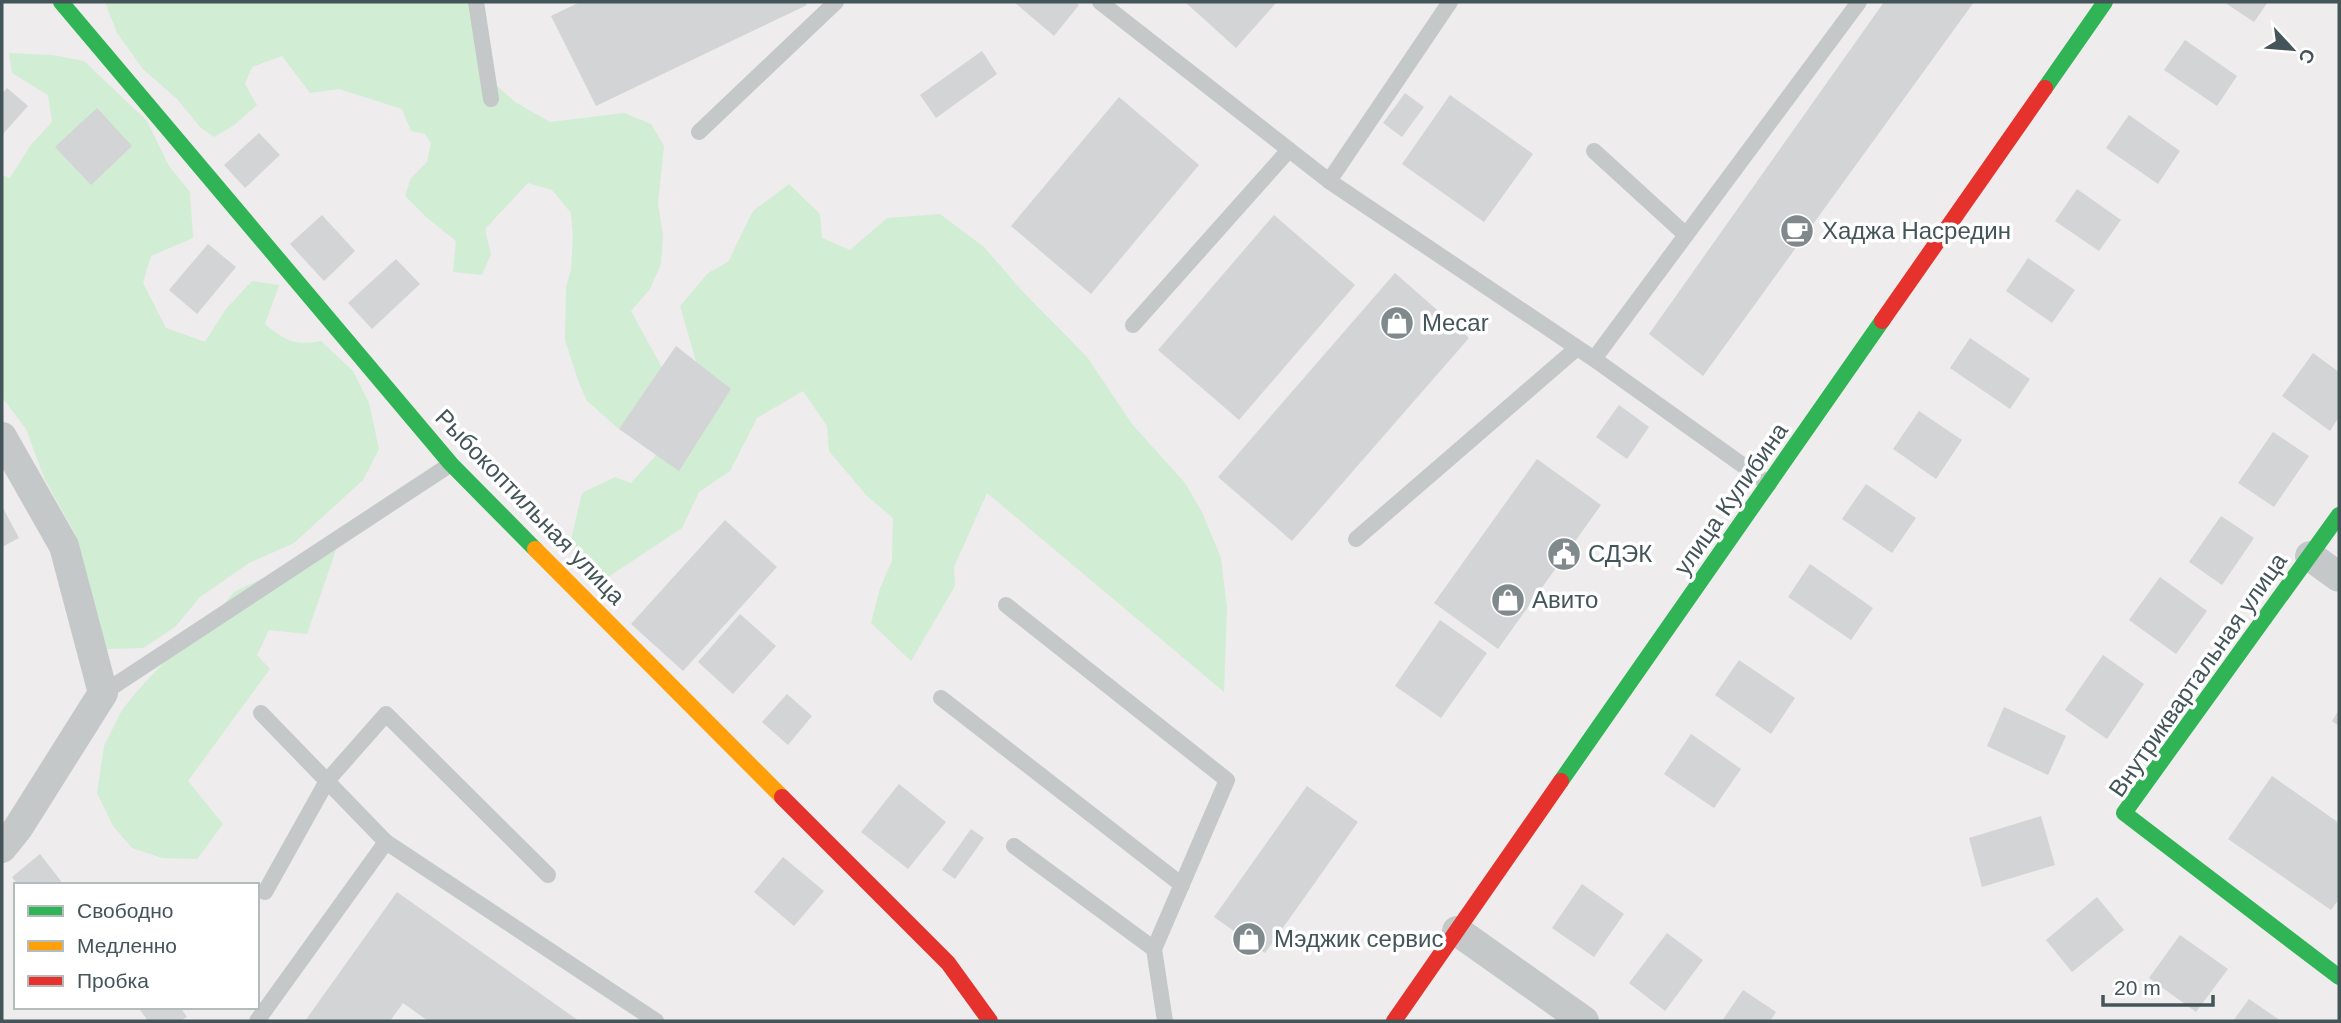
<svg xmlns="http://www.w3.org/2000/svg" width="2341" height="1023" viewBox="0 0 2341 1023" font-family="Helvetica,sans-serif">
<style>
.green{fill:#d1edd3}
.building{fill:#d3d4d6}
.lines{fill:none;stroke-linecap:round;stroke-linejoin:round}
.lane{stroke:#c4c8c9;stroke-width:16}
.street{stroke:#c4c8c9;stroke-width:30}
.fast{stroke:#30b455;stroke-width:16}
.slow{stroke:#ff9f0a;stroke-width:16}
.jam{stroke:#e5322d;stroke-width:16}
.labels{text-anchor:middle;stroke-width:7;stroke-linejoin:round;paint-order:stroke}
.poi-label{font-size:24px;fill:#445559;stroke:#fff;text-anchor:start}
.street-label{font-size:24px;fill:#445559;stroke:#fff}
</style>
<rect width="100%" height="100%" fill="#eeeced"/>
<g class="green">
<path d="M105,2H471L480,71L515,102L550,122L624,113L651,124L664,146L658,203L663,236L661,264L650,289L631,311L673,388L651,429H619L587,401L579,383L565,340L566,287L571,270L573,238L571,213L552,190L528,183L485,229L491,254L482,275L453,272L456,241L426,217L405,196L411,178L427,162L431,143L425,134L411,131L402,109L339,89L310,93L282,56L252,67L245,84L257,105L233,126L214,137L200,127L178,100L143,69L117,33Z"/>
<path d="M9,53L52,55L84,61L147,121L169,166L190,192L193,238L151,256L143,283L166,328L205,342L226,309L252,281L279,285L265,324C286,341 293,346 321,341L353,371L369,403L379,449L363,480L294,543L249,563L200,597L175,627L143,648L106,649L83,574L74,532L44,478L26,429L2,397V175L10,178L30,146L52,122L48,95L12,73Z"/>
<path d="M789,184L820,214L822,238L850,250L887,218L940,214L984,247L1023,292L1087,357L1132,424L1185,483L1202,512L1221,558L1227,608L1224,692L987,493L954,567L955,586L911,661L871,623L880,588L892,561L893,518L867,496L829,451L827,426L803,391L757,418L730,471L699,492L682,528L599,583L570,544L582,493L615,477L631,483L707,399L680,306L708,273L728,262L753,211Z"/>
<path d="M337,547L307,634L269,630L257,655L270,669L188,781L223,824L197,859L162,858L132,848L113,826L97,793L104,746L122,710L139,689L170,656L202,631L234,592L286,567Z"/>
</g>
<g class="building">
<path d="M580,2H805L807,5L596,106L551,16Z"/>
<path d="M1014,2H1075L1079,5L1054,36Z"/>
<path d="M1185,2H1277L1236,48Z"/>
<path d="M1884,2H1974L1703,376L1649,334Z"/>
<path d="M2224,2H2268L2254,22Z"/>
<path d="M2185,40L2237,76L2217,106L2164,70Z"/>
<path d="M982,51L997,74L936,118L920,95Z"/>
<path d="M7,88L28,106L2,135V94Z"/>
<path d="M1405,93L1424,107L1402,137L1383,123Z"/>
<path d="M1450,95L1533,154L1484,222L1402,164Z"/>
<path d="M1119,97L1199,165L1091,294L1011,226Z"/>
<path d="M97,108L132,146L91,185L55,147Z"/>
<path d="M2129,115L2180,151L2158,184L2106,148Z"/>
<path d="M259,133L280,155L245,188L224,165Z"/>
<path d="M2077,189L2121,220L2099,251L2055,221Z"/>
<path d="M322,215L355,251L324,281L290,244Z"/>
<path d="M1274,215L1355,285L1239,420L1158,350Z"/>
<path d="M208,244L236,267L197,314L169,290Z"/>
<path d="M2028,258L2075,290L2052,323L2006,291Z"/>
<path d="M396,259L420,284L372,329L348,303Z"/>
<path d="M1395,273L1469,338L1292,541L1218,477Z"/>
<path d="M1970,338L2030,379L2010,409L1950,368Z"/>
<path d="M676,346L731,389L679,471L619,429Z"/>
<path d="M2313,353L2339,372V417L2330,431L2282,396Z"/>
<path d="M1619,405L1649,427L1627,459L1596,437Z"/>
<path d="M1919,411L1962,440L1936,479L1893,449Z"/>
<path d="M2273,432L2309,456L2274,507L2238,483Z"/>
<path d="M1537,459L1601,505L1498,649L1434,603Z"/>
<path d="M1866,484L1916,518L1892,553L1842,519Z"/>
<path d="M2,506L19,538L2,547Z"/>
<path d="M2221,516L2254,538L2222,585L2189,562Z"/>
<path d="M725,520L777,567L683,671L631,624Z"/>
<path d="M1810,564L1873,608L1851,640L1788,597Z"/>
<path d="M2160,577L2207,611L2176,654L2129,620Z"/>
<path d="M740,614L776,646L733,694L698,662Z"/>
<path d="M1440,620L1487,653L1441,718L1395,686Z"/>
<path d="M2103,655L2144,684L2107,739L2065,710Z"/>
<path d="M1739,660L1795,698L1771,734L1715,695Z"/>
<path d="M787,694L812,716L788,745L762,722Z"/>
<path d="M2004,707L2066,736L2048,775L1987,746Z"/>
<path d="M2339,710V726L2332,721Z"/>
<path d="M1691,734L1741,769L1714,808L1664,774Z"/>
<path d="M2272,776L2339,823V899L2331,910L2228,839Z"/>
<path d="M899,784L946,822L908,869L861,832Z"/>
<path d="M1307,786L1358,822L1265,953L1214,917Z"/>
<path d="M2041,816L2055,865L1982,887L1969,838Z"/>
<path d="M971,829L984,838L955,879L942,870Z"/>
<path d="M40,854L64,885H18L12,877Z"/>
<path d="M783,857L824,891L794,926L754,892Z"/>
<path d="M1582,884L1624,914L1594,957L1552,928Z"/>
<path d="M397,892L579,1021H428L403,1003L390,1021H305Z"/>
<path d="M2097,897L2124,930L2072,972L2046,940Z"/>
<path d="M1667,933L1703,960L1665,1011L1629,983Z"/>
<path d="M2180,935L2228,969L2196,1012L2149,978Z"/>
<path d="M1743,990L1776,1012L1770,1021H1722Z"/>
<path d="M2249,999L2281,1021H2233Z"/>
<path d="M138,1007H180L187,1017L180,1021H148Z"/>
</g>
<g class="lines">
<g class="lane">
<path d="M476,2L491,99"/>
<path d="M1100,2L1329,181L1594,359L1769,484"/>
<path d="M699,132L836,2"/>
<path d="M1594,151L1686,235"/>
<path d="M1329,181L1450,2"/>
<path d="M1133,325L1289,150"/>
<path d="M1594,359L1859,2"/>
<path d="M1356,539L1577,348"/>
<path d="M1006,605L1227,780L1154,949L1165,1021"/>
<path d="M103,693L451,464"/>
<path d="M941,698L1182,885"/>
<path d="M261,713L386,842"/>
<path d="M1014,846L1154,949"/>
<path d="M265,892L327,781L386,714L548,875"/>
<path d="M257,1021L386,842L656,1021"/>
</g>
<g class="street">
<path d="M2,437L64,546L103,693L18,828L2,848"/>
<path d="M2310,556L2339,577"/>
<path d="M1457,931L1584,1021"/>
</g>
<g class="fast">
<path d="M61,2L451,464L535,549"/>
<path d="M2045,88L2105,2"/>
<path d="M2339,515L2124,813L2339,977"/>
<path d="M1561,781L1882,321"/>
</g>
<path class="slow" d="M535,549L782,797"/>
<g class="jam">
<path d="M1882,321L2045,88"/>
<path d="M782,797L948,963L990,1021"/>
<path d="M1394,1021L1561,781"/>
</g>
</g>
<defs>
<g id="cafe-disc" transform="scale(1.75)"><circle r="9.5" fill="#808a8d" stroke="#fff"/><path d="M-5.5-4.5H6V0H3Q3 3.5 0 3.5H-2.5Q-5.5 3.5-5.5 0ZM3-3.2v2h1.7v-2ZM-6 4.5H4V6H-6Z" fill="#fff"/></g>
<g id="shop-disc" transform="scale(1.75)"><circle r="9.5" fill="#808a8d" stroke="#fff"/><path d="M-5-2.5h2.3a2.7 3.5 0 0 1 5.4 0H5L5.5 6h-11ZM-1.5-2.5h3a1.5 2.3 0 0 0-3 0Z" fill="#fff"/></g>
<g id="civic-disc" transform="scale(1.75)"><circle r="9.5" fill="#808a8d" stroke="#fff"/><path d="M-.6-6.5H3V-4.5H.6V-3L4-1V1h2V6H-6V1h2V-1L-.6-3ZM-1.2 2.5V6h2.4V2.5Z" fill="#fff"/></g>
</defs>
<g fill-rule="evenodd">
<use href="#cafe-disc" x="1797" y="231"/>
<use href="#shop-disc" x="1397" y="323"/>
<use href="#civic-disc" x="1564" y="554"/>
<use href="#shop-disc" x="1508" y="600"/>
<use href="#shop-disc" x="1249" y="939"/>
</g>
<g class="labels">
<g class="poi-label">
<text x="1822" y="239">Хаджа Насредин</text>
<text x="1422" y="331">Mecar</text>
<text x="1588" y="562">СДЭК</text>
<text x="1532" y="608">Авито</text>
<text x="1274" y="947">Мэджик сервис</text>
</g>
<g class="street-label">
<text transform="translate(1731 499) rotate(-55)" y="8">улица Кулибина</text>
<text transform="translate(530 507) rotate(46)" y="8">Рыбокоптильная улица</text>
<text transform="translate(2198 675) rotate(-55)" y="8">Внутриквартальная улица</text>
</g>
</g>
<rect width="2341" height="1023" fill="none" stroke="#445559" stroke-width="7"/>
<rect x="14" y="883" width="245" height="126" fill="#ffffff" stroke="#b4bbbd" stroke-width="2"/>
<rect x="28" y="906" width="35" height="10" fill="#30b455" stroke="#b4bbbd" stroke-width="2"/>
<text x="77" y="918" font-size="21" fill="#445559">Свободно</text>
<rect x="28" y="941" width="35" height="10" fill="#ff9f0a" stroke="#b4bbbd" stroke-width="2"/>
<text x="77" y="953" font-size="21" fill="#445559">Медленно</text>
<rect x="28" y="976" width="35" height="10" fill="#e5322d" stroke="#b4bbbd" stroke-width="2"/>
<text x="77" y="988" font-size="21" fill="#445559">Пробка</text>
<g transform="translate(2292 49) rotate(116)" stroke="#ffffff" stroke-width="5" paint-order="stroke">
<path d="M0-5L12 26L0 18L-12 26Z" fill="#445559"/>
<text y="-10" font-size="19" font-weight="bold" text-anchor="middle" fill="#445559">С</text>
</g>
<path d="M2103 995v10h110v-10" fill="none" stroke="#445559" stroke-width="3.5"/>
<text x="2114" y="995" font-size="21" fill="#445559" stroke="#ffffff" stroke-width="5" paint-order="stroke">20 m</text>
</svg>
